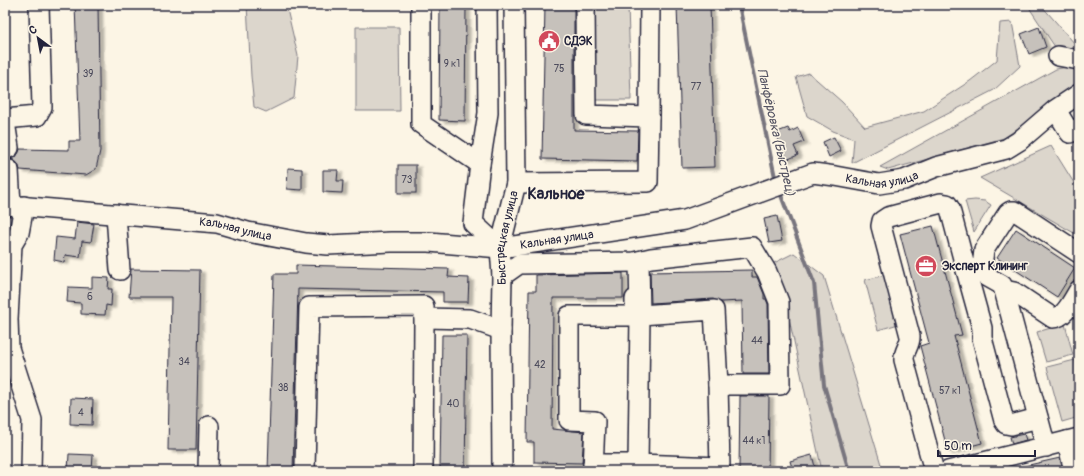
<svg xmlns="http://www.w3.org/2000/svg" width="1084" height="476" viewBox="0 0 1084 476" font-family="Pangolin,sans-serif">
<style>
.green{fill:#dcd6cc;stroke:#7f7c84}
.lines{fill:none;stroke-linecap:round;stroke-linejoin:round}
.stream{stroke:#78757e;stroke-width:4}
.building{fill:#c6c1bb;stroke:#22223b;filter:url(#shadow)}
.minor-casing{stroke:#22223b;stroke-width:22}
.minor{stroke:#fcf5e5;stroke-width:19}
.labels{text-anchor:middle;stroke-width:3;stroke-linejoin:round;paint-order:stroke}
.number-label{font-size:10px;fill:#4b4a5b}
.poi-label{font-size:12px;font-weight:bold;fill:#22223b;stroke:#fcf5e5;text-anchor:start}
.street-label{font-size:12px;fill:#22223b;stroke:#fcf5e5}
.water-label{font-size:13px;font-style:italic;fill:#545362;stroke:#fcf5e5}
.district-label{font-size:16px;font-weight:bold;fill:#22223b;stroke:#fcf5e5}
</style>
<defs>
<filter id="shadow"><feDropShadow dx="4.5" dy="2.5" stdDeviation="1" flood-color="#0004"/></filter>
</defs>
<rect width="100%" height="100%" fill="#fcf5e5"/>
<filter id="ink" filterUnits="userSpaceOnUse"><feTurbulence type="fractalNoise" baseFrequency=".025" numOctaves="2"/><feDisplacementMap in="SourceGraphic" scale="8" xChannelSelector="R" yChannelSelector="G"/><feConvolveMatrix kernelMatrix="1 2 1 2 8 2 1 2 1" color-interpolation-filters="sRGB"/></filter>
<g filter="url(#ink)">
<g class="green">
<path d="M247,5H286L298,56L294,98L266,112L254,107L251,76Z"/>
<path d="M594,5H628L631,100H595Z"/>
<path d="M1035,5H1041L1075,44L1079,43V59L1055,47L1030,9Z"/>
<path d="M1012,22L1020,66L994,90L852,163L854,139L833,131L807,116L796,77L809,73L842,102L865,127L924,111L970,81L997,60L1000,23Z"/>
<path d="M356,27H399L400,111H356Z"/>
<path d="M1078,65L1079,67V86L1069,94L1047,104L1023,125L1004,138L888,170L880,167L1056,69Z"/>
<path d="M1051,146L1079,191V236L980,178Z"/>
<path d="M975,200L985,201L991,205L974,232L965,201Z"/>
<path d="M794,253L824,276L883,471H822L787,309L768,266Z"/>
<path d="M889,274L902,323L878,330L865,280Z"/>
<path d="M1065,324L1073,355L1046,362L1037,332Z"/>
<path d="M1075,360L1079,376V417L1062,422L1047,367Z"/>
</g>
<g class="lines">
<g class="stream">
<path d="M739,5L776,182"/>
<path d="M779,190L814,283L824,385L849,471"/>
</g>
</g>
<g class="building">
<path d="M75,5H98L100,151L96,169L86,175L20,170L18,164L14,160L9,159L5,160V158L10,159L16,157L19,152L20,149L69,150V141H80Z"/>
<path d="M440,5H466L465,121L439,120Z"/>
<path d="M545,5H574V130L638,131L637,161L542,159Z"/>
<path d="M677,5H710L715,167L682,168Z"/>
<path d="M1039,27L1046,47L1029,54L1021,34Z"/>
<path d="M788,128L790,132L798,128L804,142L794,146L798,155L786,160L775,133Z"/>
<path d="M834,137L841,151L829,157L823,142Z"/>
<rect x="398" y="165" width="18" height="28"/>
<path d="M288,168L302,169V190L287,189Z"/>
<path d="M323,170H338L337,181H343L342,193L323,192Z"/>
<path d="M777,216L782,241L769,243L764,219Z"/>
<path d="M77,222L94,224L91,242L82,241L80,257L65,255L64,262L54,260L56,237L75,239Z"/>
<path d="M933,226L962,335L954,336L982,443L948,452L920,346L929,343L900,234Z"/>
<path d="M1016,229L1075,268L1057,297L997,258Z"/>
<path d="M296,265L449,269L448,277L469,278L468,302H443V292L298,289L293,471H268L274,274H296Z"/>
<path d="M131,269L200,270L196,450H168L171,297H129Z"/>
<path d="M752,270V277H757L764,294V299H766L768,304L769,374H743L742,301L721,302L713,299L651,303L650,272Z"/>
<path d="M623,273V298H553L552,429L584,432L582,463L534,462V442H527L529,291H536V275Z"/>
<path d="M92,277L109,278L108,289H112L111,306L106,305L105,315L81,314V303L67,302L68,287L92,288Z"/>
<path d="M442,335H467L465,471H440Z"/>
<path d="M740,396H769L768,471H739Z"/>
<path d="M71,398L93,399L92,425L70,424Z"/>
<path d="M1024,434L1026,440L1012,444L1010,437Z"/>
<path d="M69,454L93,455L92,471H68Z"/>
<path d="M812,455L816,471H793L790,461Z"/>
<path d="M1060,458L1063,471H1020V467Z"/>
</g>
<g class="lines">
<g class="minor-casing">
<g id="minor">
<path d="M421,5V124L480,164"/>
<path d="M487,5L488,113L480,164L473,223L500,248"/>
<path d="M1058,56L1079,60"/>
<path d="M1056,110L1070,133L1079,128"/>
<path d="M649,117L650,5"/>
<path d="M5,119L37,116L42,107L39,5"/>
<path d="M5,122L9,148"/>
<path d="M9,170L11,205"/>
<path d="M516,183L648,182L649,117L586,115L585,5"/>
<path id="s1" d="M5,205L217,223L248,232L306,243L328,245L391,242H429L500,248L685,220L813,173L835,176L879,184L904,180L936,167L1006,149L1019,141L1055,110L1079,94"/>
<path d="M24,206L19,233L12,245L8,319L9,348L32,420L31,471"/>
<path d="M116,214L120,270"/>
<path d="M639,261L640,315L638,464L720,467L718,385"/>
<path d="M982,267L984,250L1008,213L1011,211H1015L1079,253"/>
<path d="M966,270L982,328V338L1004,421L1006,424L1011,425L1038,418"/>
<path d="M502,276L519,264L634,262L651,258L752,247L767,272L779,302L780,385H718L714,310L640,315"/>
<path d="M1004,290L1014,292L1053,318C1065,318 1073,299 1079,290"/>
<path d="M1067,441L1074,471"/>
<path d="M593,464H638"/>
<path d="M305,468L309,307L424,306V318L470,319L501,330"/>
<path d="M208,471L209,426"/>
<path d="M423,471L424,318"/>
<path id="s2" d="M502,471L501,330L502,276L500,248L516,183L514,5"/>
<path d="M593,471L595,421L569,420V316H635V299"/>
<path d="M934,471L904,360C903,351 911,345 910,336L881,226L882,221L888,217L941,203L947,204L950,209L966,270L982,267L986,276L1002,285L1004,290L1046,447"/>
<path d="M948,471L1079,438"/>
</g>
</g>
<use href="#minor" class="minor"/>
</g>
</g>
<defs>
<g id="civic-disc" transform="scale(1.15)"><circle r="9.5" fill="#d1495b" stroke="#fcf5e5"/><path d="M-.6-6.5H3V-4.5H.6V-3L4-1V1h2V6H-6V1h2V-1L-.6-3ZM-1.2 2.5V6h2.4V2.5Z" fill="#fff"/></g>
<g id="office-disc" transform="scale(1.15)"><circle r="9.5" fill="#d1495b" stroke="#fcf5e5"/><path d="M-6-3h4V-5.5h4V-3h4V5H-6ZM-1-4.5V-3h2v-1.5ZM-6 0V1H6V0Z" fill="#fff"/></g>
</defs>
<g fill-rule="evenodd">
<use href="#civic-disc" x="549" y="41"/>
<use href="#office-disc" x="926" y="266"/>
</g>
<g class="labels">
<g class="number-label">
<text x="452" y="67">9 к1</text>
<text x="559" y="72">75</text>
<text x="88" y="77">39</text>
<text x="696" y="90">77</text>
<text x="407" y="183">73</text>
<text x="90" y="300">6</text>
<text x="757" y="344">44</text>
<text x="184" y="365">34</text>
<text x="540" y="368">42</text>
<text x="283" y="391">38</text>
<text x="950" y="394">57 к1</text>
<text x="453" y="407">40</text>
<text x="81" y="416">4</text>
<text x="754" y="444">44 к1</text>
</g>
<g class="poi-label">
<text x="564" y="45">СДЭК</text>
<text x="942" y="270">Эксперт Клининг</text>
</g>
<g class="street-label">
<text dy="4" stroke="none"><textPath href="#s1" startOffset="892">Кальная улица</textPath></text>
<text dy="4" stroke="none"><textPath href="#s1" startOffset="232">Кальная улица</textPath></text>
<text dy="4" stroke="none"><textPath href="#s2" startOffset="234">Быстрецкая улица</textPath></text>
<text dy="4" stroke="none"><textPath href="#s1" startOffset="556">Кальная улица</textPath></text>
</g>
<g class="water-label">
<text transform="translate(777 132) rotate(77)" y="5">Панфёровка (Быстрец)</text>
</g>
<g class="district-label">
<text x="556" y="199">Кальное</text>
</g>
</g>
<rect width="1084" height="476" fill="none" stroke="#fcf5e5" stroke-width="20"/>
<rect x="10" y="10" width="1064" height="456" fill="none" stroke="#22223b" stroke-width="1.5" filter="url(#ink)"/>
<g transform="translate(38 38) rotate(328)" stroke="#fcf5e5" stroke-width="3" paint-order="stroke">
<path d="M0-3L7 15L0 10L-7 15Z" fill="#22223b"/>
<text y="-6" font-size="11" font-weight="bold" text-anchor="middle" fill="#22223b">С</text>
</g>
<path d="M938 450v6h97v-6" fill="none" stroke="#22223b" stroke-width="2"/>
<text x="944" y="450" font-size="12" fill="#22223b" stroke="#fcf5e5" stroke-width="3" paint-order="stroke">50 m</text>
</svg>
